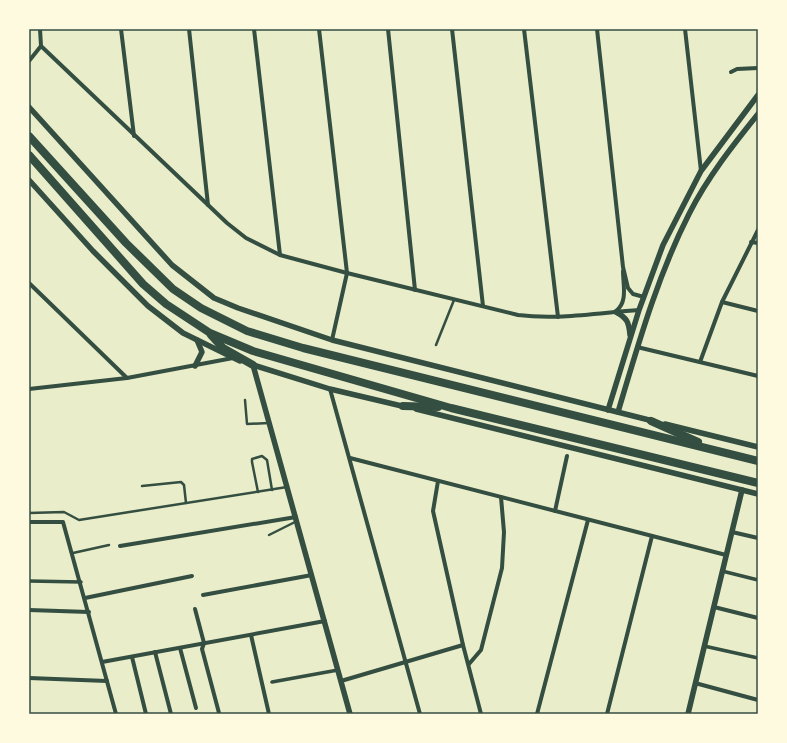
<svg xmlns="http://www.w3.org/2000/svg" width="787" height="743" viewBox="0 0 787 743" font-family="'Source Sans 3',sans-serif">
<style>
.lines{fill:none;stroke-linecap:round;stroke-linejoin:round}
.service{stroke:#344e41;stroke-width:2.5}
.pedestrian{stroke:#344e41;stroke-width:3.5}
.minor{stroke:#344e41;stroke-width:4}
.tertiary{stroke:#344e41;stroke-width:5.5}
.trunk{stroke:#344e41;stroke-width:8}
.neatline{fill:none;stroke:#344e41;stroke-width:1.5}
</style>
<rect width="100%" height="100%" fill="#e9edc9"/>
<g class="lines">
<g class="service">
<path d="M436,345L454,300"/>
<path d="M245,400L247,424L269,423"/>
<path d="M142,486L181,482L184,485L186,503"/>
<path d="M258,492L252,462V459L262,456L267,460L272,490"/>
<path d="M29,513L64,512L79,520L287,487"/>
<path d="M269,535L297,521"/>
<path d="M73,553L109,545"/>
</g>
<g class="pedestrian">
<path d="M722,571L758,580"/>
<path d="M29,581L81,582"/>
<path d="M704,646L758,658"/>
<path d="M272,682L338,670"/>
</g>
<g class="minor">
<path d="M121,29L134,136"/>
<path d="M189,29L208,205"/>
<path d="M254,29L280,255"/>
<path d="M319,29L347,273L332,340"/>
<path d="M388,29L415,290"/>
<path d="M452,29L483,306"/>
<path d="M524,29L558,317"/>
<path d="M597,29L623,267L628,288L633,294L644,297"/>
<path d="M685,29L701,171"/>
<path d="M41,46L227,223L246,238L280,255L347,273L518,315C558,320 598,313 639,310"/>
<path d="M29,61L41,46L40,29"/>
<path d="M731,72L737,69L758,68"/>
<path d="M751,242L758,243"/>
<path d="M29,283L127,378"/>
<path d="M722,302L758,311"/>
<path d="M616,311C628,302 623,285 623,271"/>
<path d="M637,347L758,376"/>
<path d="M700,362L722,302L758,230"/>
<path d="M29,389L127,378L233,358"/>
<path d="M330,389L420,714"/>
<path d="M350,458L726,555"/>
<path d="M438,481L433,511L463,645L481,714"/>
<path d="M555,511L567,456"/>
<path d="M29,522H63L116,714"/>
<path d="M732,532L758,538"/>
<path d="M120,546L296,517"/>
<path d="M203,595L312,575"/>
<path d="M85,598L192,576"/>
<path d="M714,607L758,618"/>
<path d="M195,609L204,643L202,649L219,713"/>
<path d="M29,610L89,612"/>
<path d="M251,635L269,714"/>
<path d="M180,648L196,708"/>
<path d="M155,652L171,714"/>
<path d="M132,657L146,714"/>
<path d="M102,662L325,621"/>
<path d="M469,664L481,650L502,568L504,532L501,497"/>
<path d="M29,678L107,681"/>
<path d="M341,681L463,645"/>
<path d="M695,683L758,700"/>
<path d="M537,714L588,520"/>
<path d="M607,714L652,536"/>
</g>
<g class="tertiary">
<path d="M29,107L172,265L214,298L238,308L332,340L653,421"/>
<path d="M29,180L93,251L148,306L183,333L240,361"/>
<path d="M616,312C627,318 629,322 630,335"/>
<path d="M250,364L330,389L406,407"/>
<path d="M253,365L350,714"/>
<path d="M195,366L202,352L197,340"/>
<path d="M416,409L758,494"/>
<path d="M608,410L639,310L663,245L701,171L758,95"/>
<path d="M618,412C638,345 657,277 689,214C707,178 733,145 758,114"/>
<path d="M665,424L758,447"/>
<path d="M688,714L742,490"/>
</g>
<g class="trunk">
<path d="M29,136L126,243L173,289L201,308L247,331L303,348L758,461"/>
<path d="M29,155L143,284L166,304L210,333L253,351L451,408L758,483"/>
<path d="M211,335L223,348L253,365"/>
<path d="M403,406L438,407"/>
<path d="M651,421L698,442"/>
</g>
</g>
<rect width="787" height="743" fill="none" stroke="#fefae0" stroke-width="60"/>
<rect x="30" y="30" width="727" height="683" class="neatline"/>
</svg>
